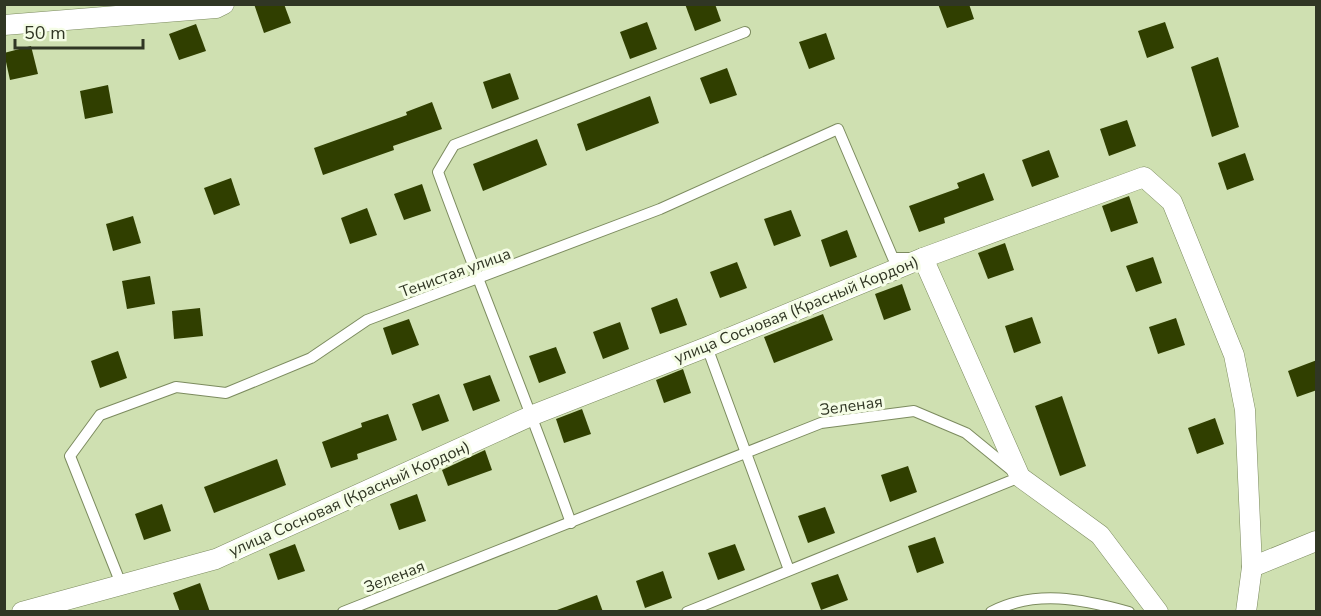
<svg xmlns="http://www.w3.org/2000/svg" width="1321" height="616" viewBox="0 0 1321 616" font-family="'Nunito Sans',sans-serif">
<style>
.building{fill:#303f00}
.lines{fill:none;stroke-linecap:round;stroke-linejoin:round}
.service-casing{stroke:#7c8b5f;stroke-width:12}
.minor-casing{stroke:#7c8b5f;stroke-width:21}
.service{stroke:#fff;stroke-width:10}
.minor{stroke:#fff;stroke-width:20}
.labels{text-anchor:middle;stroke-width:6;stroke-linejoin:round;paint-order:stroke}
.street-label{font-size:16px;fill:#303624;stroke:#f5fde6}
</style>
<rect width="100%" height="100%" fill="#cfe0b1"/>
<g class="building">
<path d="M254,4H284L291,23L264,33Z"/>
<path d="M685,4H715L721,21L695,31Z"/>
<path d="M938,4H969L974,19L947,28Z"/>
<path d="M647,22L657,49L630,59L620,32Z"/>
<path d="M1165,22L1174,48L1147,58L1138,31Z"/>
<path d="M196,24L206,51L179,60L169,34Z"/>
<path d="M826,33L835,59L809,69L799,42Z"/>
<path d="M31,46L38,74L10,80L4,53Z"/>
<path d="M1218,57L1239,127L1212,137L1191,67Z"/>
<path d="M727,68L737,95L710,104L700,78Z"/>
<path d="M510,73L519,99L492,109L483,82Z"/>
<path d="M108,85L113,113L85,119L80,91Z"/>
<path d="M650,96L659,123L586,151L577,124Z"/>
<path d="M432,102L442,129L393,146L394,150L323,175L314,148L407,115L406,112Z"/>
<path d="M1127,120L1136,146L1109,156L1100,129Z"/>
<path d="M537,139L547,165L483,191L473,164Z"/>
<path d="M1049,150L1059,177L1032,187L1022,160Z"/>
<path d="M1245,153L1254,180L1227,190L1218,163Z"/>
<path d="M984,173L994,200L944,218L945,223L919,232L909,206L959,188L957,183Z"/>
<path d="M231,178L240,205L214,215L204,188Z"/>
<path d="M422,184L431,211L404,220L394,194Z"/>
<path d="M1129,196L1138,223L1111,232L1102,206Z"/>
<path d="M367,208L377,235L350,244L341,218Z"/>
<path d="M791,210L801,236L774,246L764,219Z"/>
<path d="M133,216L141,243L113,251L106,224Z"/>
<path d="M847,230L857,257L830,267L821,240Z"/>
<path d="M1005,243L1014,270L988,279L978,253Z"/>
<path d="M1153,257L1162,283L1136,292L1126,266Z"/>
<path d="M737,262L747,288L720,298L710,272Z"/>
<path d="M150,276L155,304L127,309L122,281Z"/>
<path d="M902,284L911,310L884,320L875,294Z"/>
<path d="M677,298L687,325L660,334L651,308Z"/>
<path d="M200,308L203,336L174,339L172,311Z"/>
<path d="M823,314L833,340L774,363L764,337Z"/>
<path d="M1032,317L1041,343L1014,353L1005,326Z"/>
<path d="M1176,318L1185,345L1158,354L1149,327Z"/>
<path d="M409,319L419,345L392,355L383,328Z"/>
<path d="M620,322L629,349L603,359L593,332Z"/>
<path d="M556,347L566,373L539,383L529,356Z"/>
<path d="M118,351L127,378L100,388L91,361Z"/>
<path d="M1317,360V390L1297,397L1288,371Z"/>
<path d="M683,369L691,393L664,403L656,380Z"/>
<path d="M490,375L500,401L473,411L463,384Z"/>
<path d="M439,394L449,421L422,431L412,404Z"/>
<path d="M1062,396L1086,466L1060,476L1035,406Z"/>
<path d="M582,409L591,434L564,443L556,419Z"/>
<path d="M388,414L397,440L357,454L358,459L331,468L322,442L362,427L361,423Z"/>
<path d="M1215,418L1224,444L1197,454L1188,428Z"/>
<path d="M485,450L492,470L448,486L442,470Z"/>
<path d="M277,459L286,485L214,513L204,487Z"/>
<path d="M908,466L917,492L890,502L881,475Z"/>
<path d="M417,494L426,521L399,530L390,504Z"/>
<path d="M162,504L171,531L144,540L135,514Z"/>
<path d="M825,507L835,533L808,543L798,516Z"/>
<path d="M935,537L944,563L917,573L908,546Z"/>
<path d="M295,544L305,571L278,580L269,554Z"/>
<path d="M735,544L745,570L718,580L708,553Z"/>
<path d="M663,571L672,598L645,608L636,581Z"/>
<path d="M838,574L848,600L821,610L811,583Z"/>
<path d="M200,583L210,612H180L173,593Z"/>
<path d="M597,595L603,612H557V610Z"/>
</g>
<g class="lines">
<g class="service-casing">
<g id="service">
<path d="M707,347L789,570"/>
<path d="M571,523C529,405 481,290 438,172L454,145L745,32"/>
<path d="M121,584L70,456L100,415L176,387L226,393L311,358L367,320L660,209L838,129L893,258H910"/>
<path d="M343,612L821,423L914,411L966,433L1020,477L687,612"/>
<path d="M991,612C1036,589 1082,599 1129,612"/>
</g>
</g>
<g class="minor-casing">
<g id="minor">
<path d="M4,25L216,8L224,4"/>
<path d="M923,258L1020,477L1100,535L1158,612"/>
<path d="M1252,567L1316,541"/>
<path d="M22,612L216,559L533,415L707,347L923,258L1144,177L1172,202L1234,355L1245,410L1252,567L1246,612"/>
</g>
</g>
<use href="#service" class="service"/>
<use href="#minor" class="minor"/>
</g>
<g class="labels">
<g class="street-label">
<text transform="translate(455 272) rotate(-20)" y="6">Тенистая улица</text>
<text transform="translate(796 309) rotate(-22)" y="6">улица Сосновая (Красный Кордон)</text>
<text transform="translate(851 405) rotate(-8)" y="6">Зеленая</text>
<text transform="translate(349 498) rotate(-24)" y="6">улица Сосновая (Красный Кордон)</text>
<text transform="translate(394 576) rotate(-21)" y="6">Зеленая</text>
</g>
</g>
<rect width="1321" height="616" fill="none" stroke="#303624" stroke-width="12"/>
<path d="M15 39v9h128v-9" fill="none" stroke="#303624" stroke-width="3"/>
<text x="24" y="39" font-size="18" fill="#303624" stroke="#f5fde6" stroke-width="4.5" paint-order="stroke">50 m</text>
</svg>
